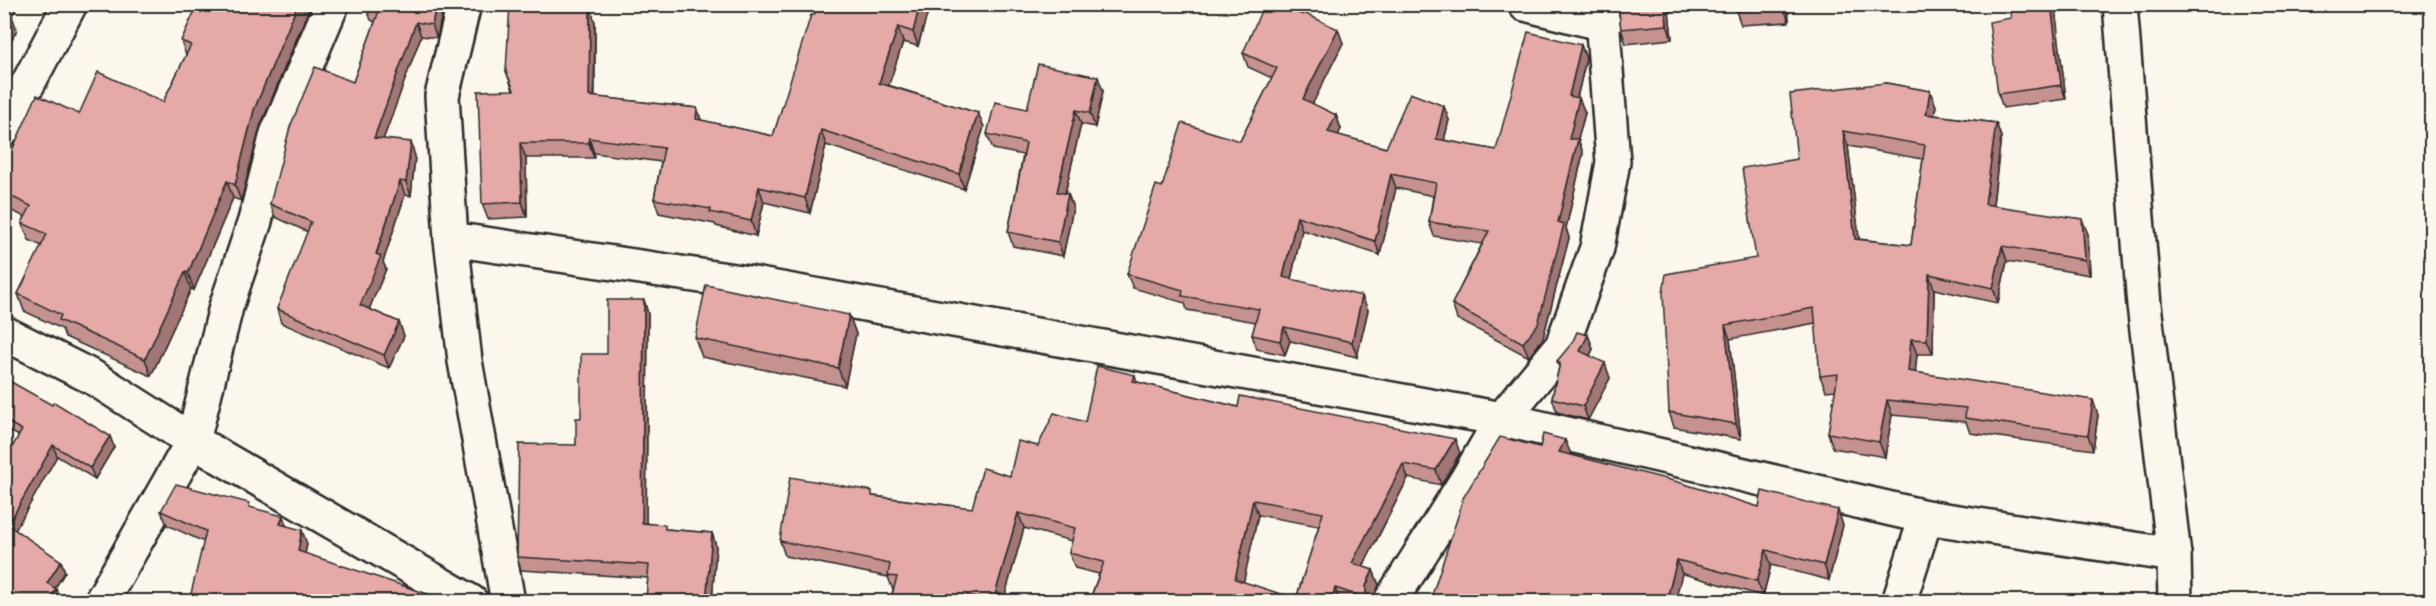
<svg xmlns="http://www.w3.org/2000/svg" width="2436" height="606" viewBox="0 0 2436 606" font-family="Dekko,sans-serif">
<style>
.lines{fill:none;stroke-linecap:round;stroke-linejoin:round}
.street-casing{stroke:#2b2b2b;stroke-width:38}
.street{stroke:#fbf7ec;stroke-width:33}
.wall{fill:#c59290;stroke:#2b2b2b;stroke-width:1.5;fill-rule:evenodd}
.shaded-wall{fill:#a07775;stroke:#2b2b2b;stroke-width:1.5}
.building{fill:#e5aaa7;stroke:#2b2b2b;stroke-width:1.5;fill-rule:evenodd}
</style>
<rect width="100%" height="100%" fill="#fbf7ec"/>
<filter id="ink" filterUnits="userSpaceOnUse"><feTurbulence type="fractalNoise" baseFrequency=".0167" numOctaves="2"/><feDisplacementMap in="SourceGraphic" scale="12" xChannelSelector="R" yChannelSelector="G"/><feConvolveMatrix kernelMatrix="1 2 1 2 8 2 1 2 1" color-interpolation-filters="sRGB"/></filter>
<g filter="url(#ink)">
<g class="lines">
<g class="street-casing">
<g id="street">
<path d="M464,4L442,96L451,239L465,361L508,602"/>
<path d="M1525,4L1604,24"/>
<path d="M2120,4L2144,305L2174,555L2175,602"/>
<path d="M4,129L70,4"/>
<path d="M451,239L748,283L1502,419L1926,517L2174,555"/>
<path d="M4,333L94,378L193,441L471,602"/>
<path d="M101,602L193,441L226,307L255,221L277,134L332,4"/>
<path d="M1390,602L1466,481L1502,419L1562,346L1597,248L1613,162L1601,4"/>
<path d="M1899,602L1926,517"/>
</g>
</g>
<use href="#street" class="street"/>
</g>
<g class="wall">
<path d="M116,4H128L126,9Z"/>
<path d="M198,4L260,127L241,201L233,198L194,290L191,289L151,376L65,337L62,329L24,311L18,294L42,246L29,240L22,223L25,217L4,207V168L79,114L163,102L186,55L181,41Z"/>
<path d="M367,4H444L437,38L421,36L383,139L415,156L411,196L405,195L383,262L386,269L369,309L399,322L404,336L389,368L281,323L277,309L308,232L275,217L270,204L353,82L375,22L371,20L366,7Z"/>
<path d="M545,4L546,7H590L595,22V97L697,108L701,120L773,136L814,15L819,4H932L927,15L918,46L903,42L888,85L978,113L984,127L964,189L826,145L810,213L764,202L756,236L716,226L715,224L659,213L654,199L661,162L594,153V158H526L527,217L488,219L482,204L513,90L506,71Z"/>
<path d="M1618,4H1678L1679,10L1669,11L1672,39L1626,44L1621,29Z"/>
<path d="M1788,4L1789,22L1741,25L1736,11Z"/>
<path d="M2009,4H2054L2066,99L2003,108L1998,94L2011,18Z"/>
<path d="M1343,43L1312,104L1336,115L1341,129L1338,135L1386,148L1449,120L1444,140L1496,150L1581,45L1586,59L1577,98H1579L1585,113L1578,139L1583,153L1566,228L1569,238L1543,338L1529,357L1457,319L1452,304L1482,244L1434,236L1429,222L1433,196L1396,188L1380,255L1302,230L1291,279L1368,310L1357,357L1290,341L1285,355L1257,349L1252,335L1256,322L1187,310L1185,303L1133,288L1127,274L1162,187L1240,141L1272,78L1248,67L1243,53Z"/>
<path d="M1886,83L1930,91L1936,106L1934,115L1996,123L2001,137L1993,205L2088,234L2090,275L2007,261L1998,303L1934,289L1933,354H1917L1915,372L2098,415L2093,450L1970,433L1966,422L1892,415L1885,457L1833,448L1828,433L1836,390L1826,391L1820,376L1816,323L1730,339L1741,439L1674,427L1669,412L1756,258L1797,159ZM1848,146L1923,159L1911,245L1859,239Z"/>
<path d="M1103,91L1095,127L1081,124L1065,193L1068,194L1073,208L1063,256L1013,246L1008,232L1023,155L993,149L987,134L1027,109Z"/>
<path d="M644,300L648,314L646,523L666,529L712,533L716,546L712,602H647L646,599L648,578L521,570L517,557L576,445L581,418L607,354Z"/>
<path d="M849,315L856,334L845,386L702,357L695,338Z"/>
<path d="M1588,335L1593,349L1590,356L1610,378L1588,420L1557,412L1552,398L1559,367L1557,361Z"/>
<path d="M1135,375L1137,382L1238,407L1460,453L1441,485L1408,478L1363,567L1373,570L1379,585L1371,602H1089L1099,574L1075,568L1069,553L1072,541L1024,528L1003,602H890L893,590L888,577L785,556L780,541L874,496L972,508L1010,476L1085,422ZM1258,515L1319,526L1296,599L1243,582Z"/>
<path d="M4,378L114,447L95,479L57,456L15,530L61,561L65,572L55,588L60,600L4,602L19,436L4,428Z"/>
<path d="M1565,440L1570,455L1759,507L1843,525L1829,580L1771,565L1763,596L1460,512L1459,510L1540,447Z"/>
<path d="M251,508L286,525L307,544L305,553L204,542L167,525L161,511Z"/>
</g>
<g class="shaded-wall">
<path d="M5,4H19L6,25L4,20Z"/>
<path d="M298,4H311L260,127L241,201L235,185L254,110Z"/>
<path d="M436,4H444L437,38L432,25Z"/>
<path d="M920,4H932L927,15L918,46L913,32Z"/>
<path d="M1665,4H1667L1669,11L1672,39L1667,25Z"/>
<path d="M1784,4H1788L1789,22L1784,8Z"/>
<path d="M2051,4H2054L2055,7L2066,99L2061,85Z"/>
<path d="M590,7L595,22L594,111L589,96Z"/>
<path d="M12,16L17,30L4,55V31Z"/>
<path d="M416,22L421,36L379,151L374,138Z"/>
<path d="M898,27L903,42L885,97L879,83Z"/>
<path d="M1338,29L1343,43L1308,113L1303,99Z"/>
<path d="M1581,45L1586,59L1574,110L1569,96Z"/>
<path d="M1098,77L1103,91L1095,127L1090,113Z"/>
<path d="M1930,91L1936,106L1931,129L1926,114Z"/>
<path d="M1579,98L1585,113L1574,153L1569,139Z"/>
<path d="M1444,106L1449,120L1441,153L1436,139Z"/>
<path d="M697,108L702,123L696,119Z"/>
<path d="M1076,110L1081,124L1062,206L1057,192Z"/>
<path d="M978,113L984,127L964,189L959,174Z"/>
<path d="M1336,115L1341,129L1333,146L1328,132Z"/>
<path d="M1996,123L2001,137L1991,219L1985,204Z"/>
<path d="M821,130L826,145L810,213L805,198Z"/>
<path d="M1843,131L1848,146L1861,254L1855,239Z"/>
<path d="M589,138L594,153V158L589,143Z"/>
<path d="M1578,139L1583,153L1566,228L1569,238L1543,338L1529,357L1523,343L1558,222Z"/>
<path d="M411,142L415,156L411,196L406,182Z"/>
<path d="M520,143L526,158L527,217L522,202Z"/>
<path d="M1391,174L1396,188L1380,255L1375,241Z"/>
<path d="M227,181L233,198L194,290L188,273Z"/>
<path d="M400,181L405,195L383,262L386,269L365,319L360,305Z"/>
<path d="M759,187L764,202L756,236L751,221Z"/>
<path d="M1068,194L1073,208L1063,256L1058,242Z"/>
<path d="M1297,216L1302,230L1288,292L1283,277Z"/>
<path d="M2082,219L2088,234L2090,275L2085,260Z"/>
<path d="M2002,246L2007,261L1998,303L1993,288Z"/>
<path d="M185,272L191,289L151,376L145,359Z"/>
<path d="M1929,274L1934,289L1933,354L1927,340Z"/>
<path d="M1362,296L1368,310L1357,357L1352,342Z"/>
<path d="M644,300L648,314L646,536L642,523Z"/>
<path d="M849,315L856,334L845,386L838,368Z"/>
<path d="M399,322L404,336L389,368L384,355Z"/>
<path d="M1725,325L1730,339L1741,439L1736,424Z"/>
<path d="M1284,327L1290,341L1285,355L1280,341Z"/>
<path d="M1588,335L1593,349L1585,365L1580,351Z"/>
<path d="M1911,339L1917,354L1914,386L1908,371Z"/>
<path d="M1605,363L1610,378L1588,420L1583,406Z"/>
<path d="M1887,400L1892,415L1885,457L1879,442Z"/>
<path d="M2093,400L2098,415L2093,450L2088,435Z"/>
<path d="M110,436L114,447L95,479L90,468Z"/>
<path d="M1455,439L1460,453L1441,485L1436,470Z"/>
<path d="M1565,440L1571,454L1564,466L1559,452Z"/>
<path d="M53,445L57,456L12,536L8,525Z"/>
<path d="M1403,464L1408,478L1357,578L1352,563Z"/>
<path d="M1253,500L1258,515L1241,594L1235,579Z"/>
<path d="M1838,510L1843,525L1829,580L1824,565Z"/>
<path d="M1018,513L1024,528L1003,602H993Z"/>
<path d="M283,516L288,531L280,524Z"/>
<path d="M302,530L307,544L303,565L298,551Z"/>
<path d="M712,533L716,546L712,602H706Z"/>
<path d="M1766,550L1771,565L1763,596L1757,581Z"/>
<path d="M1677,560L1682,574L1675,602H1666Z"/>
<path d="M61,561L65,572L51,594L47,583Z"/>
<path d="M1373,570L1379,585L1371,602H1367L1366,598V586Z"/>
<path d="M1335,588L1340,602H1331Z"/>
<path d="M56,589L60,600L59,602H48Z"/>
</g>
<g class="building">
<path d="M198,4H298L254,110L235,185L227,181L188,273L185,272L145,359L59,320L61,315L18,294L47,234L22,223L31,206L4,193V168L37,95L79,114L98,72L163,102L191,45L181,41Z"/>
<path d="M367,4H436L432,25L416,22L374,138L411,142L406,182L400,181L376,254L381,256L360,305L399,322L384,355L277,309L311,222L270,204L290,127L315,67L353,82L379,11L366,7Z"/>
<path d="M510,4H544V7H590L589,96L697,108L696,119L773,136L811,15H814L819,4H920L913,32L898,27L879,83L978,113L959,174L821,130L805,198L759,187L751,221L710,212L711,209L654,199L664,148L589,138V143H520L522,202L482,204L478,91L514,90L506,71Z"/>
<path d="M1264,4H1279L1303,15L1304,13L1338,29L1303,99L1336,115L1328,132L1386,148L1410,93L1444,106L1436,139L1496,150L1528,32L1581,45L1569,96L1579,98L1569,139H1578L1558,222L1564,224L1538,324L1523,343L1452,304L1489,231L1429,222L1436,183L1391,174L1375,241L1297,216L1283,277L1362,296L1352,342L1284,327L1280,341L1252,335L1259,309L1182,296L1183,290L1127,274L1156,185L1162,187L1182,123L1240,141L1277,68L1243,53Z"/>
<path d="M1618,4H1665L1667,25L1621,29Z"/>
<path d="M1736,4H1784V8L1736,11Z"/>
<path d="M2009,4H2051L2061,85L1998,94L1989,22L2011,18Z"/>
<path d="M4,13L12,16L4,31Z"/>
<path d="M1038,64L1098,77L1090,113L1076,110L1057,192L1068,194L1058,242L1008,232L1026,143L987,134L995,102L1027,109Z"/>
<path d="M1886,83L1930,91L1926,114L1996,123L1985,204L2082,219L2085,260L2002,246L1993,288L1929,274L1927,340L1911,339L1908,371L2093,400L2088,435L1965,418L1966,408L1887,400L1879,442L1828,433L1838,374L1820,376L1814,308L1725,325L1736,424L1669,412L1663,293L1666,274L1756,258L1742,168L1797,159L1790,94ZM1843,131L1925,145L1911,245L1855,239Z"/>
<path d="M706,285L849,315L838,368L695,338Z"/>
<path d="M607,300H644L642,523L665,525V529L712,533L706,602H663V600L646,599L649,565L517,557L519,444L576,445V418H581V354H607Z"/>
<path d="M1577,332L1588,335L1580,351L1605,363L1583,406L1552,398L1560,363L1557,361L1572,343Z"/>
<path d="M1097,366L1135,375L1133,381L1238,407L1240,396L1455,439L1436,470L1403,464L1352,563L1373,570L1366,586V598L1335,588L1331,602H1089L1104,562L1069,553L1075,528L1018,513L993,602H990L967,595L965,602H890L897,577L888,576L890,564L780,541L790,477L872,491V496L972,508L983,468L1010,476L1018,441L1038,446L1054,413L1085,422ZM1253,500L1323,513L1296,599L1235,579Z"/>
<path d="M4,378L52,405L54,402L110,436L90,468L53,445L8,525L61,561L47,583L56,589L48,602H4V461L22,430L4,420Z"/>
<path d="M1543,434L1565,440L1559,452L1678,482L1759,507L1762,491L1838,510L1824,565L1766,550L1757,581L1677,560L1666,602L1430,601L1460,510H1459L1463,498L1500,437L1540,447Z"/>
<path d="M176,484L249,503V507L283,516L280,524L302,530L298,551L452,602H189L206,531L161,511Z"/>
</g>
</g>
<rect width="2436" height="606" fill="none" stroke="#fbf7ec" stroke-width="24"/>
<rect x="12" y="12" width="2412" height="582" fill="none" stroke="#2b2b2b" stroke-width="2" filter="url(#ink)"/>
</svg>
